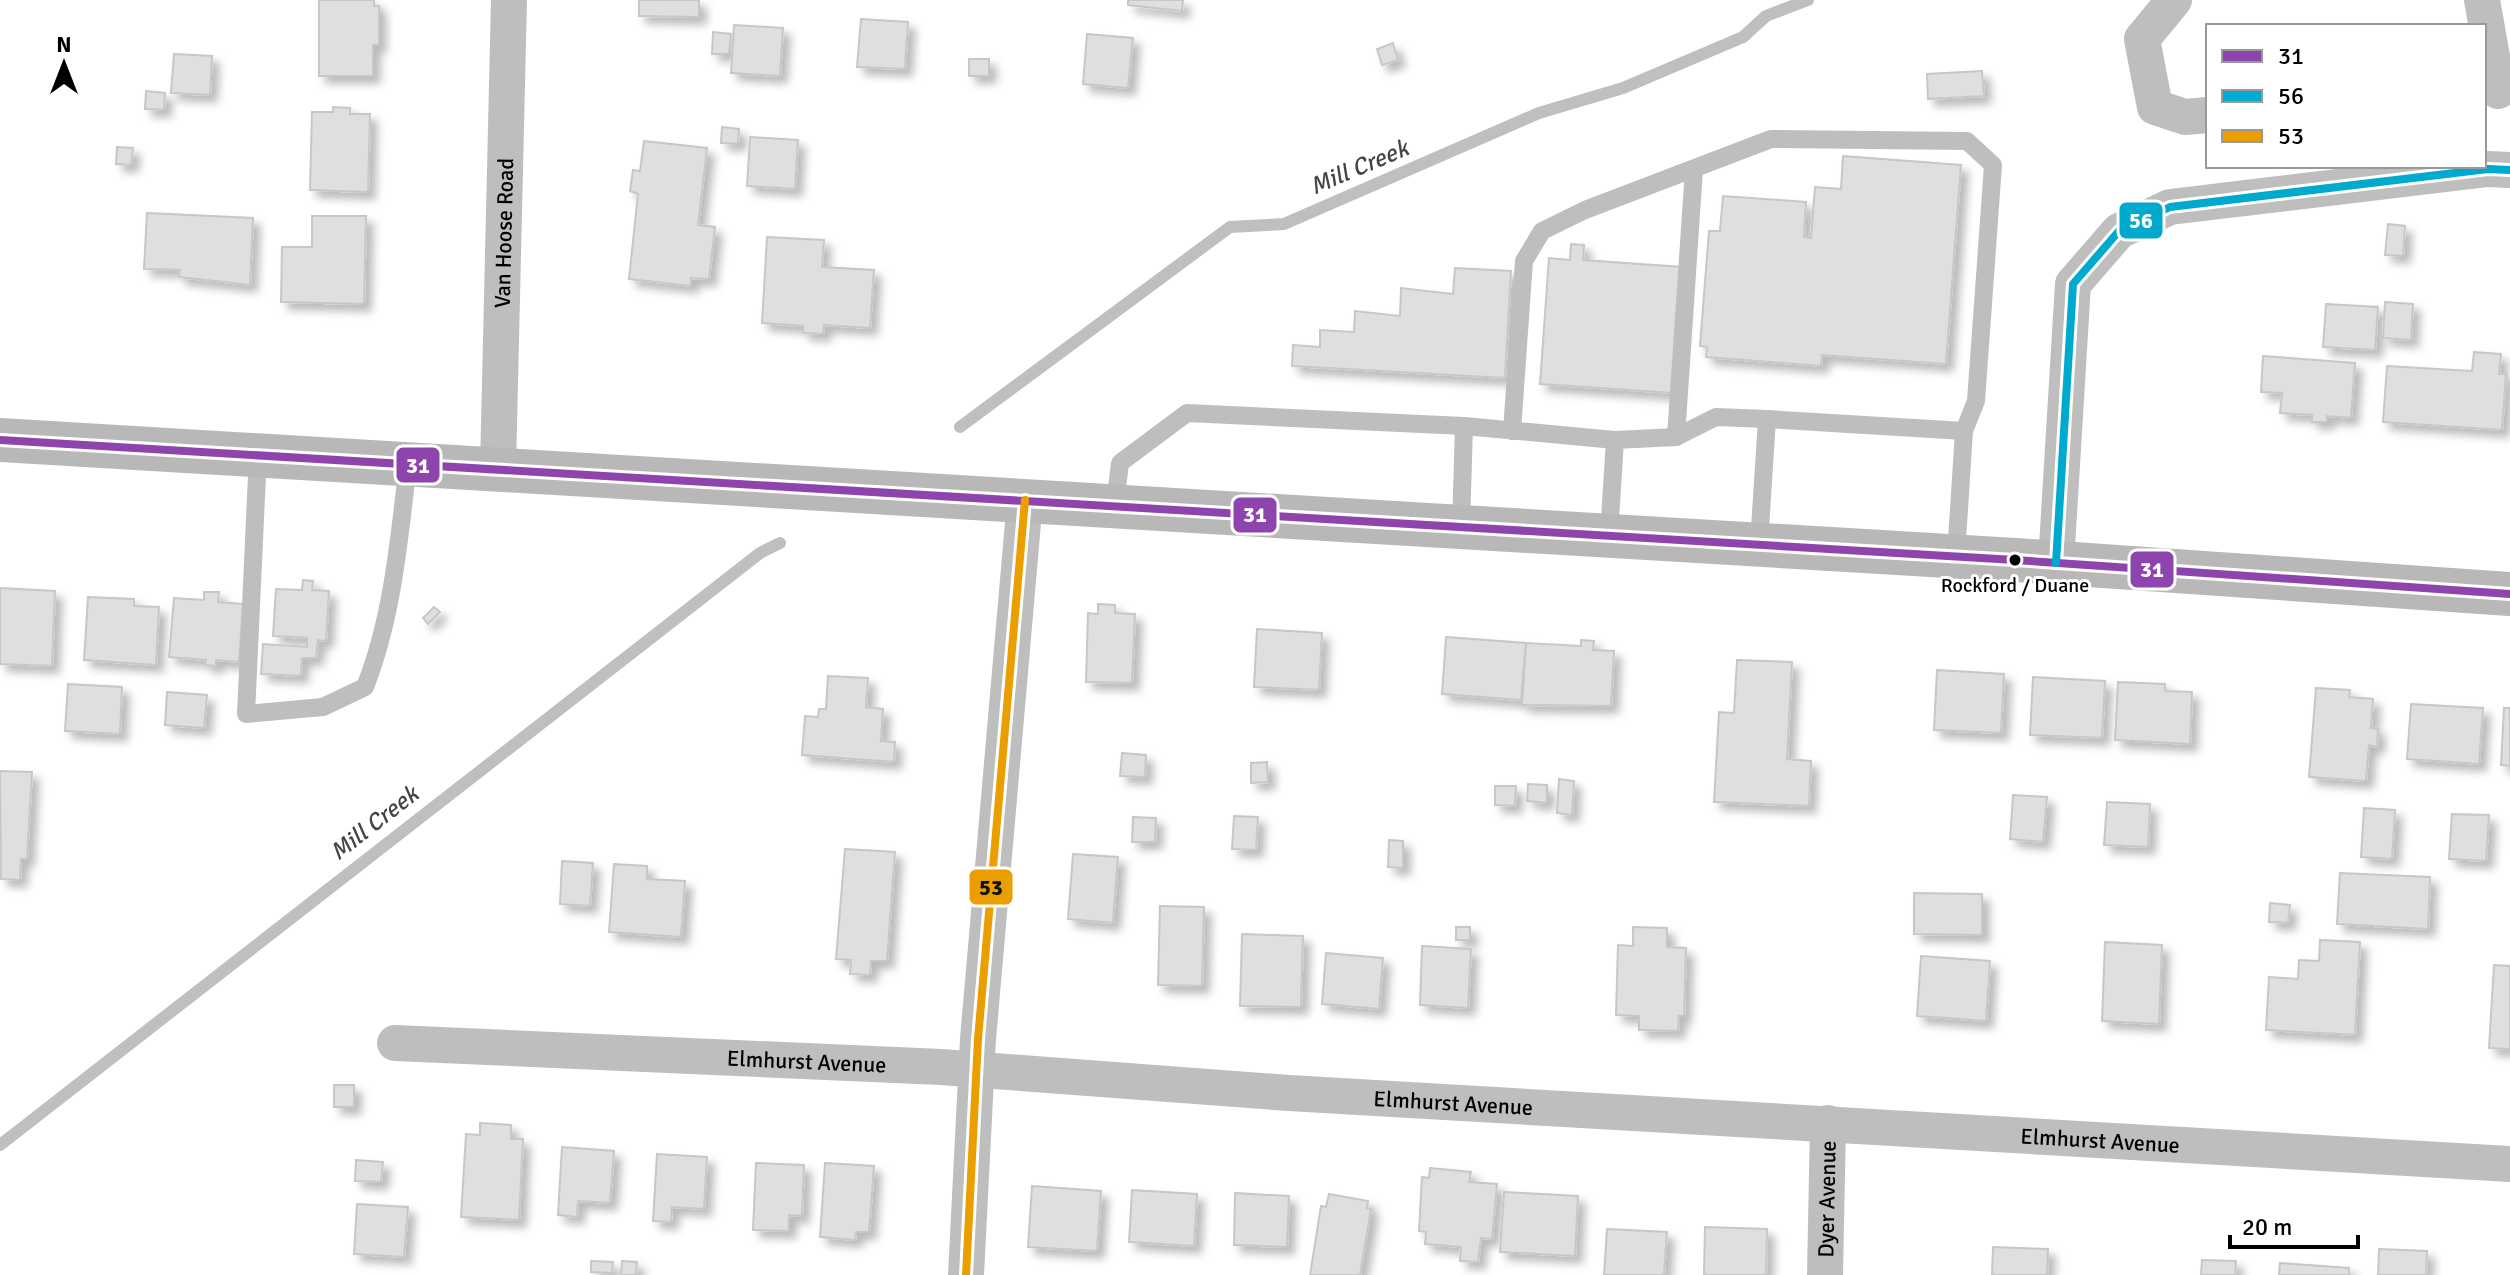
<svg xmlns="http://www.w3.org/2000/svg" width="2510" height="1275" viewBox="0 0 2510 1275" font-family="Signika,sans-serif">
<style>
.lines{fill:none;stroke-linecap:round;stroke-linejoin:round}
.stream{stroke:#bfbfbf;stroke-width:12}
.building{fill:#dfdfdf;stroke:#c7c7c7;stroke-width:2;filter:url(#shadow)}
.lane{stroke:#bebebe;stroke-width:18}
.street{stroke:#bebebe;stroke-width:36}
.secondary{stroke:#b8b8b8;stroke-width:44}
.bus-1-casing{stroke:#fff;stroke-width:14}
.bus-2-casing{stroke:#fff;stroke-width:14}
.bus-3-casing{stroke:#fff;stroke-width:14}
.bus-1{stroke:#8e44ad;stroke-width:8}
.bus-2{stroke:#00a9ce;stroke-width:8}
.bus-3{stroke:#eb9e00;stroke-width:8}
.bus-dot{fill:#000;stroke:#fff;stroke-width:3}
.labels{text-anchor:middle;stroke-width:6;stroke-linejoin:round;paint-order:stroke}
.bus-label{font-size:20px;fill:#000;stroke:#fff}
.street-label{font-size:22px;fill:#000;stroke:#fff}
.water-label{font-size:24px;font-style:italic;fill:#444;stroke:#fff}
.line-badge{stroke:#fff;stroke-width:3}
.badge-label{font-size:22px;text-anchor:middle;font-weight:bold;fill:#fff}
.pale-badge-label{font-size:22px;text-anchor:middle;font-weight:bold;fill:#111}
</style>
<defs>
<filter id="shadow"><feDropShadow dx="7" dy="7" stdDeviation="4" flood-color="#0004"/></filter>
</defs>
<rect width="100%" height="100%" fill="#fff"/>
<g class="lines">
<g class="stream">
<path d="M960,427L1230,227L1284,224L1539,113L1623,88L1743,37L1766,16L1808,0"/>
<path d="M0,1145L760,553L780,543"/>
</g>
</g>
<g class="building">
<path d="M319,0H374V6H379V45H373V76H319Z"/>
<path d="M639,0H699V17L639,16Z"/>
<path d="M1128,0H1183L1182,11L1128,5Z"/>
<path d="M861,19L908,22L905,69L857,67Z"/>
<path d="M734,25L783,28L780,76L731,73Z"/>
<path d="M713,32L731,34L729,54H712Z"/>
<path d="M1087,34L1133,38L1128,88L1083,84Z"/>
<path d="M1393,43L1398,60L1382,65L1377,49Z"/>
<path d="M174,54L212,56L210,95L171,93Z"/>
<rect x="969" y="59" width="20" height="17"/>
<path d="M1982,71L1984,96L1928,99L1927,74Z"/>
<path d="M146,91L165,93L164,110L145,109Z"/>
<path d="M333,107L350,108V114H370L368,192L310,190L312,112H333Z"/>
<path d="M722,127L739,129L738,144L721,143Z"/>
<path d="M750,137L798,140L795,189L747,186Z"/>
<path d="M644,141L707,148L698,225L715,227L709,279L691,278V286L629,279L638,194L630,191L633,170L640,171Z"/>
<path d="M117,147L133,148L131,165L116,164Z"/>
<path d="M1843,156L1961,165L1946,364L1822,355L1821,366L1706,357L1707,347L1700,346L1709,231H1720L1723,196L1806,202L1804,237L1811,238L1815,187L1841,189Z"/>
<path d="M147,213L253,218L250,285L179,277L180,270L144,269Z"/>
<path d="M312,216H366L364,304L281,302L282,247H312Z"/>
<path d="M2388,224L2405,226L2403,256L2385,255Z"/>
<path d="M767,237L824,240L822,267L874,270L870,328L824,325L823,334L803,333V326L762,323Z"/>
<path d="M1571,244L1584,245L1583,260L1682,267L1673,393L1540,384L1549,258L1570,260Z"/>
<path d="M1455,268L1511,271L1505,378L1292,366L1293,345L1320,347V330L1354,332L1355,311L1400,316L1401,288L1453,294Z"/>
<path d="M2385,302L2413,304L2411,340L2383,338Z"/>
<path d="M2326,304L2378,307L2375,350L2323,347Z"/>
<path d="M2474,352L2501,354L2499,374H2506L2502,430L2383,422L2387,366L2472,371Z"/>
<path d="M2263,356L2355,363L2351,418L2327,416V422H2312V415L2280,413L2282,393L2261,392Z"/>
<path d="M303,580L313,581L312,590L329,591L326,641L318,640L316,658H302L301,676L261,674L263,644L307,647V638L273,636L276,589L302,590Z"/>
<path d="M0,588L55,591L52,666L0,664Z"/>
<path d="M204,592H219L218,602L243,604L239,662L216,660V666L205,665L206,660L169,657L174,598L204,600Z"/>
<path d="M88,597L134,599V606L159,607L156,665L84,660Z"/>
<path d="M1098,604L1115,605V613L1135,614L1132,683L1086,682L1088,613L1098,614Z"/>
<path d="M434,607L440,612L428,624L423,618Z"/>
<path d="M1257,629L1322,633L1319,690L1254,687Z"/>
<path d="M1446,637L1526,643L1521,700L1442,694Z"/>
<path d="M1581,640L1594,641L1593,650L1614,651L1611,706L1522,705L1526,643L1581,646Z"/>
<path d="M1737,660L1792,662L1787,759L1811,761L1809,806L1714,802L1719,712L1734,713Z"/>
<path d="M1937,670L2004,674L2001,733L1934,730Z"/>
<path d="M828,676L868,678L866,707L883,709L881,741L895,742L894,762L802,755L805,716L818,717L819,709H826Z"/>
<path d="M2033,677L2105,681L2102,738L2030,735Z"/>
<path d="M2118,682L2165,684V691L2192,692L2190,744L2115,740Z"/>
<path d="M68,684L122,687L120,734L65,731Z"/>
<path d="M2316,688L2350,690L2349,697L2373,699L2371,728L2378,729L2377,747L2369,745L2366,781L2309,777Z"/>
<path d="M167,692L207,695L204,728L165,725Z"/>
<path d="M2411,704L2483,708L2479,764L2407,759Z"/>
<path d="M2504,708H2510V766L2501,765Z"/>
<path d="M1122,753L1146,755L1145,777L1120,776Z"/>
<path d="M1267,762L1268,782L1251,783V763Z"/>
<path d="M0,771L32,772L27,859H21L20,880L1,879Z"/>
<path d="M1559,779L1574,781L1572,815L1557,813Z"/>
<path d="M1528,784L1547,785V803L1527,801Z"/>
<path d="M1495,786H1516L1515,806L1495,805Z"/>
<path d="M2013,795L2047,797L2043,842L2010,839Z"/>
<path d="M2107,802L2150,804L2148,847L2104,845Z"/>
<path d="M2364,808L2395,810L2392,859L2361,857Z"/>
<path d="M2452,814L2489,815L2486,861L2449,859Z"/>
<path d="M1234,816L1258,817L1256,850L1232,849Z"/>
<path d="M1133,817L1156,818L1155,842H1132Z"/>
<path d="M1389,840L1403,841V868L1388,867Z"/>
<path d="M845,849L895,852L887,961H871L870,975L850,974L851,960L836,959Z"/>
<path d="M1073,854L1118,857L1113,923L1068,919Z"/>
<path d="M562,861L593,863L590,906L560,904Z"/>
<path d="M614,864L647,866V879L685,881L681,937L609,932Z"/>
<path d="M2340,873L2430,877L2428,929L2337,924Z"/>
<path d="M1914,893L1982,894V935L1914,934Z"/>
<path d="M2270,903L2290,905L2288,923L2269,922Z"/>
<path d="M1160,906L1204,907L1202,986L1158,985Z"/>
<rect x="1456" y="927" width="14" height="13"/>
<path d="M1633,927L1667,928V947L1686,948L1684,1016H1679L1678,1031L1639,1030V1016L1616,1015L1618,945L1633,946Z"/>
<path d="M1242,934L1303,936L1301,1007L1240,1006Z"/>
<path d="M2320,940L2360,942L2355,1035L2266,1030L2269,977L2298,979L2299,960L2319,961Z"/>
<path d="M2105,942L2162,945L2159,1024L2102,1021Z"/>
<path d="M1422,946L1471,949L1468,1008L1420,1005Z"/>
<path d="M1326,953L1383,958L1379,1009L1322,1004Z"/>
<path d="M1921,956L1990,961L1986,1021L1917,1016Z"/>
<path d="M2494,965L2510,966V1049L2489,1048Z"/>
<rect x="334" y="1085" width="20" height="22"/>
<path d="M480,1123L511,1125V1139H523L519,1220L461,1217L466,1134L480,1135Z"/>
<path d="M562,1147L614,1151L610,1203L578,1201L577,1217L558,1215Z"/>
<path d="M657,1154L707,1157L704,1209L672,1207L671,1222L653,1221Z"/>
<path d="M356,1160L383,1162L381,1182L355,1181Z"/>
<path d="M756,1163L804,1165L802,1216L789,1215V1231L753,1230Z"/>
<path d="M825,1163L874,1166L869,1232H856L855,1240L820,1237Z"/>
<path d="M1430,1168L1471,1172L1469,1182L1497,1184L1492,1239L1481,1238L1478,1262L1460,1261L1461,1247L1425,1244L1426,1232L1419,1231L1422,1177L1429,1178Z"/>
<path d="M1032,1186L1101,1191L1097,1251L1028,1247Z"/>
<path d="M1132,1190L1197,1194L1194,1246L1129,1242Z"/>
<path d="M1504,1192L1578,1196L1575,1256L1500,1252Z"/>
<path d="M1235,1193L1289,1196L1287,1247L1234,1245Z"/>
<path d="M1329,1194L1368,1201L1367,1208L1371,1209L1360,1275H1310L1321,1206L1326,1207Z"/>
<path d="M357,1204L408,1207L404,1257L354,1254Z"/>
<path d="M1705,1227L1767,1229L1766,1275H1704Z"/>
<path d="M1607,1229L1667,1232L1664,1275H1604Z"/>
<path d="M1993,1247L2048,1249L2047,1275H1992Z"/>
<path d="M2379,1249L2427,1251L2426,1275H2378Z"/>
<path d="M2202,1260L2236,1261L2235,1275H2201Z"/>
<path d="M591,1261L613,1262L612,1273L591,1272Z"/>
<path d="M622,1261L637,1262L636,1275H621Z"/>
<path d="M2280,1263L2349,1268V1275H2279Z"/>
</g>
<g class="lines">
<g class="lane">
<path d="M1512,431L1524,261L1542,231L1585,210L1771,139L1967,141L1993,165L1976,401L1964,431"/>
<path d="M1676,437L1694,169"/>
<path d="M258,454L246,714L323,707L365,687C393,616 399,539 408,464"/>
<path d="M1115,505L1120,463L1187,413L1464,426L1615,440"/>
<path d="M1461,527L1464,426"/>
<path d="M1609,535L1615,440L1676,437L1716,417L1767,419"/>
<path d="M1759,544L1767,419L1964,431L1956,556"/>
</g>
<g class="street">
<path d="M2174,0L2142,39L2155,107L2185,117L2208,115"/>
<path d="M2482,0L2498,91"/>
<path id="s1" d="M498,467L509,0"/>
<path d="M2056,563L2073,284L2119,231L2170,207L2488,169L2510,170"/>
<path id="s2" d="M395,1043L941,1067L1289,1093L2510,1164"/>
<path d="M966,1275L978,1039L1025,500"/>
<path id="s3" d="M1825,1275L1828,1123"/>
</g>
<path class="secondary" d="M0,440L2015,560L2510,594"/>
<g class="bus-1-casing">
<path id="bus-1" d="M0,440L2015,560L2510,594"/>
</g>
<g class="bus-2-casing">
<path id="bus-2" d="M2056,563L2073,284L2119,231L2170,207L2488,169L2510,170"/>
</g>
<g class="bus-3-casing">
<path id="bus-3" d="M966,1275L978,1039L1025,500"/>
</g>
<use href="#bus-1" class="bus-1"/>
<use href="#bus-2" class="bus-2"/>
<use href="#bus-3" class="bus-3"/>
</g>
<circle class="bus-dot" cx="2015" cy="560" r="7"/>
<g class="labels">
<g class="bus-label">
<text x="2015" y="592">Rockford / Duane</text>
</g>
<g class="street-label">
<text dy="8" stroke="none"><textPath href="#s1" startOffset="234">Van Hoose Road</textPath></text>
<text dy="8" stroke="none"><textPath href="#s2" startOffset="412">Elmhurst Avenue</textPath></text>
<text dy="8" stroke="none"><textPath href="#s2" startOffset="1060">Elmhurst Avenue</textPath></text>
<text dy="8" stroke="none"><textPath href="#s2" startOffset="1708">Elmhurst Avenue</textPath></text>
<text dy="8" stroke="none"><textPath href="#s3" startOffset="76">Dyer Avenue</textPath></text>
</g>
<g class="water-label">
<text transform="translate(1359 167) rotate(-23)" y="8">Mill Creek</text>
<text transform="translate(374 823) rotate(-38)" y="8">Mill Creek</text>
</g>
</g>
<g class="line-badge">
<rect x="2118" y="201" width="46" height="39" rx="8" fill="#00a9ce"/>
<rect x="395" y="446" width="46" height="38" rx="8" fill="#8e44ad"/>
<rect x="1232" y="496" width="46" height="38" rx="8" fill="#8e44ad"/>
<rect x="2129" y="550" width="46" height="39" rx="8" fill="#8e44ad"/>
<rect x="968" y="868" width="46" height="38" rx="8" fill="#eb9e00"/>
</g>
<g class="badge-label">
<text x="2141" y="228">56</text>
<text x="418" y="473">31</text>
<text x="1255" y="522">31</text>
<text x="2152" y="577">31</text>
</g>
<g class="pale-badge-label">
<text x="991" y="895">53</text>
</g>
<rect x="2206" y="24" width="280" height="144" fill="#ffffff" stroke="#999999" stroke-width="2"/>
<rect x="2222" y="50" width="40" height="12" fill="#8e44ad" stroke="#999999" stroke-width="2"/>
<text x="2278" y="64" font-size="24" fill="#000000">31</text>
<rect x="2222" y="90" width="40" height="12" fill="#00a9ce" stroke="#999999" stroke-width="2"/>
<text x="2278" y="104" font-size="24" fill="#000000">56</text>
<rect x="2222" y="130" width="40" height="12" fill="#eb9e00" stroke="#999999" stroke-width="2"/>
<text x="2278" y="144" font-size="24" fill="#000000">53</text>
<g transform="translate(64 64)" stroke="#ffffff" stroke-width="6" paint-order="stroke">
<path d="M0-6L14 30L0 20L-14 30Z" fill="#000000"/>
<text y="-12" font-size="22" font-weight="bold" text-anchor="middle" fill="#000000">N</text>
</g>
<path d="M2230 1235v12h128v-12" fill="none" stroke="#000000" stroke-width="4"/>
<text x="2242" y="1235" font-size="24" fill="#000000" stroke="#ffffff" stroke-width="6" paint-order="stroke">20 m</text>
</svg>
